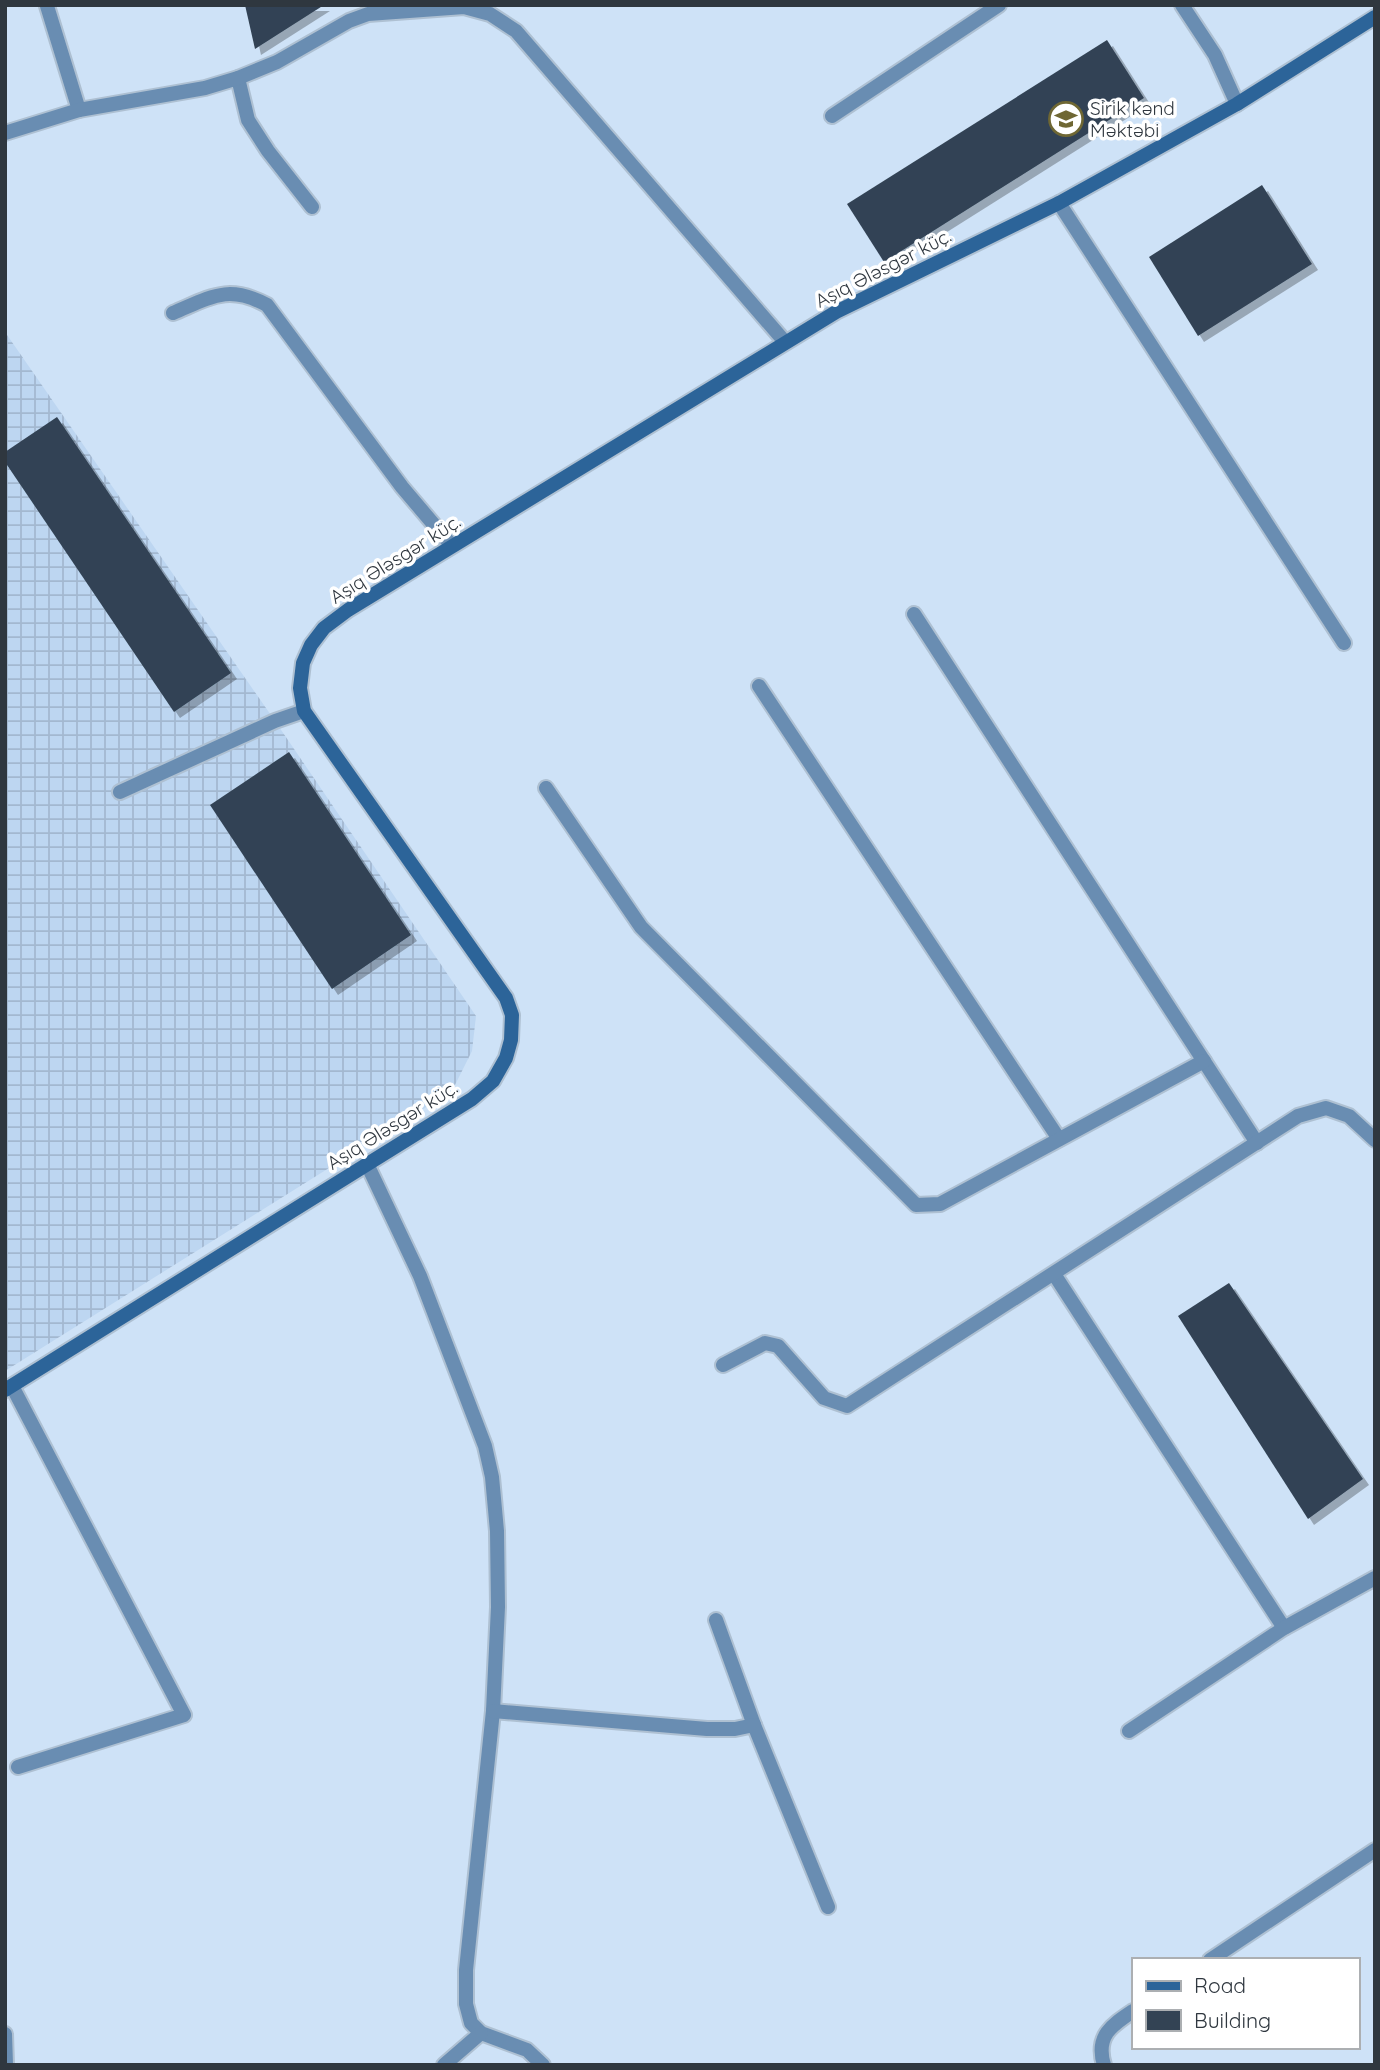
<svg xmlns="http://www.w3.org/2000/svg" width="1380" height="2070" viewBox="0 0 1380 2070" font-family="Quicksand,sans-serif">
<style>
.industrial{fill:url(#industrial-grid)}
.building{fill:#334354;filter:url(#shadow)}
.lines{fill:none;stroke-linecap:round;stroke-linejoin:round}
.lane-casing{stroke:#aec0d2;stroke-width:18}
.street-casing{stroke:#aec0d2;stroke-width:18}
.secondary-casing{stroke:#aec0d2;stroke-width:18}
.lane{stroke:#698db2;stroke-width:14}
.street{stroke:#698db2;stroke-width:14}
.secondary{stroke:#2c6499;stroke-width:14}
.labels{text-anchor:middle;stroke-width:7;stroke-linejoin:round;paint-order:stroke}
.poi-label{font-size:19px;fill:#2f373f;stroke:#fff;text-anchor:start}
.street-label{font-size:19px;fill:#2f373f;stroke:#fff}
</style>
<defs>
<pattern id="industrial-grid" width="8" height="8" patternUnits="userSpaceOnUse" patternTransform="scale(1.75)"><rect width="8" height="8" fill="#bdd6f1"/><path d="M0 4h8M4 0v8" fill="none" stroke="#a3b8d0"/></pattern>
<filter id="shadow"><feDropShadow dx="6" dy="6" stdDeviation="0" flood-color="#0004"/></filter>
</defs>
<rect width="100%" height="100%" fill="#cee2f7"/>
<path class="industrial" d="M5,332L275,721L476,1016L472,1051L452,1091L5,1371Z"/>
<g class="building">
<path d="M245,5H324L255,49Z"/>
<path d="M1107,40L1144,98L884,262L847,204Z"/>
<path d="M1262,185L1312,264L1198,336L1149,257Z"/>
<path d="M57,417L231,673L174,712L5,462V452Z"/>
<path d="M289,752L411,935L332,989L210,805Z"/>
<path d="M1229,1283L1363,1479L1308,1519L1178,1316Z"/>
</g>
<g class="lines">
<g class="lane-casing">
<g id="lane">
<path d="M1182,5L1215,55L1237,104"/>
<path d="M832,116L999,5"/>
<path d="M1059,203L1344,643"/>
<path d="M120,792L275,721L304,711"/>
</g>
</g>
<g class="street-casing">
<g id="street">
<path d="M47,6L79,110"/>
<path d="M238,78L248,120L268,151L312,207"/>
<path d="M5,133L79,110L205,88L238,78L277,62L349,21L368,14L464,7L490,14L516,31L785,342"/>
<path d="M173,313C211,297 228,284 267,305L402,487L452,546"/>
<path d="M914,614L1257,1143"/>
<path d="M759,686L1059,1139"/>
<path d="M546,788L641,927L916,1205L940,1204L1204,1061"/>
<path d="M367,1164L420,1276L485,1446L492,1477L497,1531L498,1607L493,1711L466,1970V2004L471,2023L481,2033L527,2050L543,2065"/>
<path d="M1054,1274L1284,1628"/>
<path d="M723,1365L765,1343L778,1346L824,1398L847,1406L1298,1116L1326,1108L1349,1116L1375,1140"/>
<path d="M12,1386L184,1715L18,1767"/>
<path d="M716,1620L754,1725"/>
<path d="M493,1711L707,1729H735L754,1725L828,1907"/>
<path d="M1129,1731L1284,1628L1375,1578"/>
<path d="M1210,1960L1375,1850"/>
<path d="M5,2034L6,2065"/>
<path d="M444,2065L481,2033"/>
<path d="M1104,2065C1095,2036 1112,2025 1133,2011"/>
</g>
</g>
<g class="secondary-casing">
<path id="secondary" d="M5,1390L472,1099L493,1081L506,1058L511,1040L512,1015L506,998L304,711L300,688L303,663L311,645L324,628L348,610L836,312L1059,203L1237,104L1375,17"/>
</g>
<use href="#lane" class="lane"/>
<use href="#street" class="street"/>
<use href="#secondary" class="secondary"/>
</g>
<defs>
<g id="school-ring" transform="scale(1.75)"><circle r="9.5" fill="#fff" stroke="#6f6733" stroke-width="1.5"/><path d="M0-5L7-2L0 1L-7-2ZM-4 1L0 2.5L4 1V4Q0 6-4 4Z" fill="#6f6733"/></g>
</defs>
<g fill-rule="evenodd">
<use href="#school-ring" x="1066" y="119"/>
</g>
<g class="labels">
<g class="poi-label">
<text x="1090" y="115">Sirik kənd<tspan x="1090" dy="22">Məktəbi</tspan></text>
</g>
<g class="street-label">
<text transform="translate(883 268) rotate(-27)" y="7">Aşıq Ələsgər küç.</text>
<text transform="translate(395 559) rotate(-32)" y="7">Aşıq Ələsgər küç.</text>
<text transform="translate(392 1125) rotate(-32)" y="7">Aşıq Ələsgər küç.</text>
</g>
</g>
<rect width="1380" height="2070" fill="none" stroke="#2f373f" stroke-width="14"/>
<rect x="1132" y="1958" width="228" height="91" fill="#ffffff" stroke="#acafb2" stroke-width="2"/>
<rect x="1146" y="1981" width="35" height="10" fill="#2c6499" stroke="#acafb2" stroke-width="2"/>
<text x="1194" y="1993" font-size="21" fill="#2f373f">Road</text>
<rect x="1146" y="2010" width="35" height="21" fill="#334354" stroke="#acafb2" stroke-width="2"/>
<text x="1194" y="2028" font-size="21" fill="#2f373f">Building</text>
</svg>
